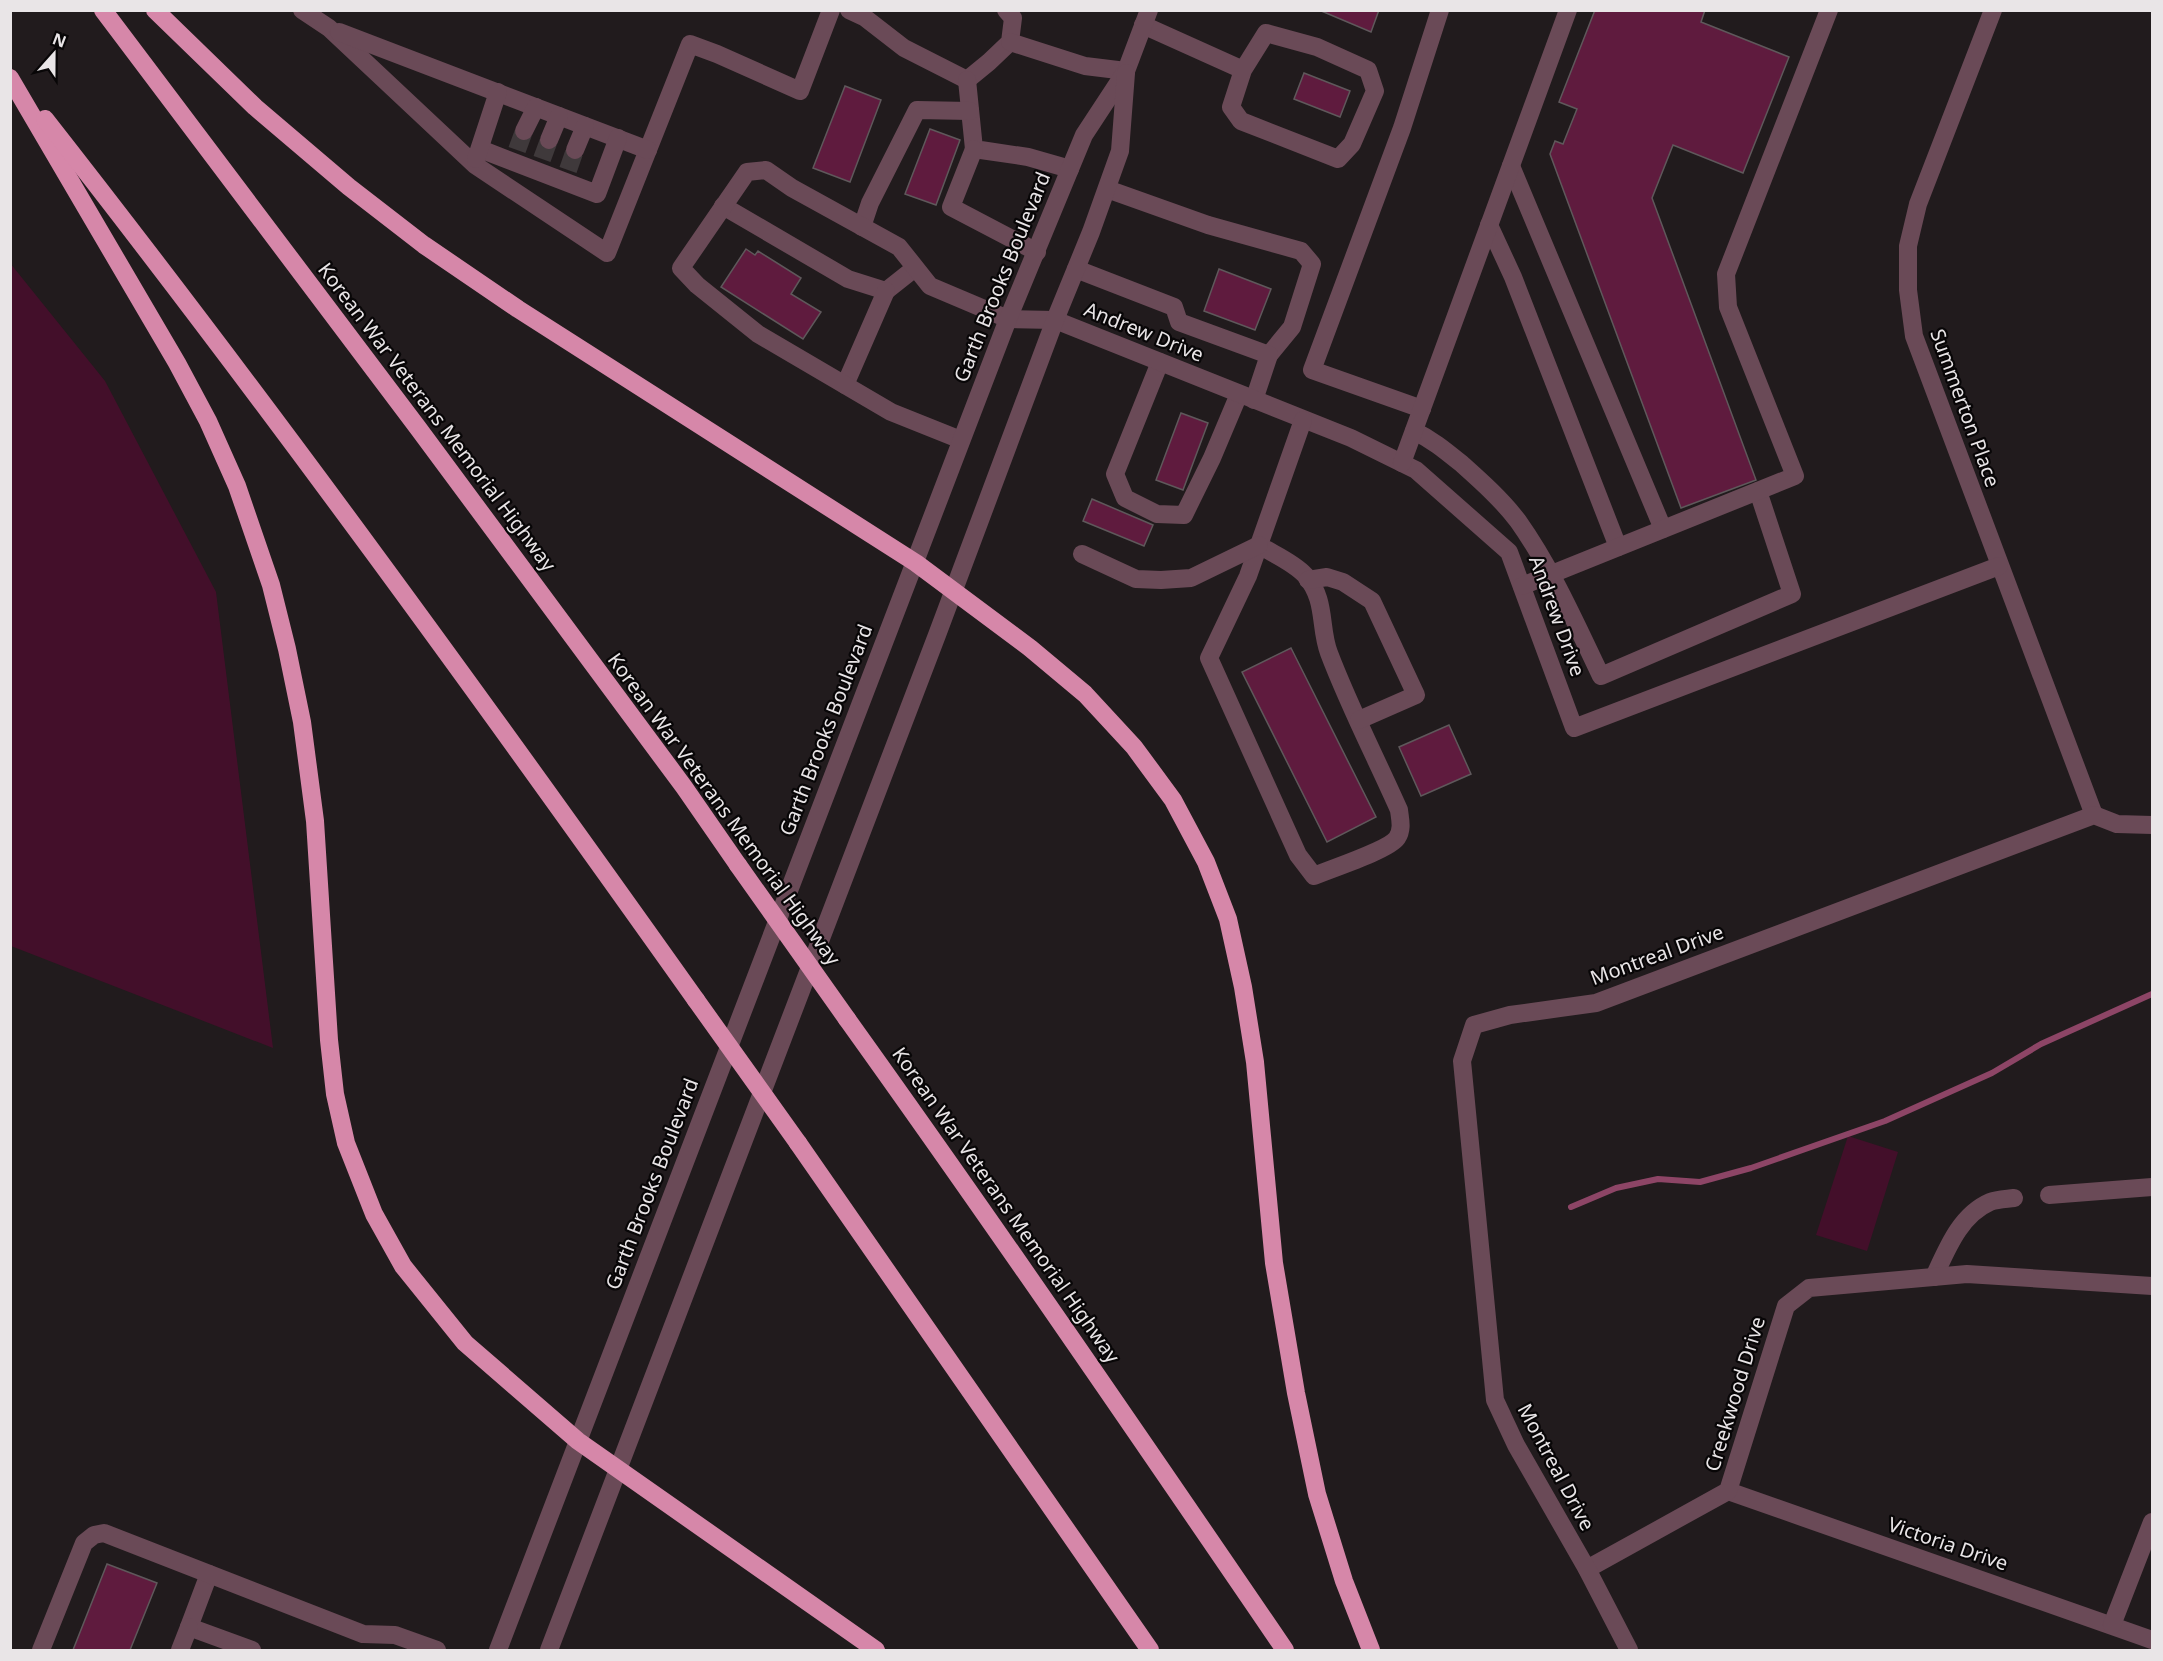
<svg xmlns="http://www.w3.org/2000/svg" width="2163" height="1661" viewBox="0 0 2163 1661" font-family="'Noto Sans',sans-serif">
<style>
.green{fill:#430f2a}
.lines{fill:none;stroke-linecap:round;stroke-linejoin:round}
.stream{stroke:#8d4566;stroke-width:6}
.building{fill:#5f1b3e;stroke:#5f585b;stroke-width:1.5}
.minor-tunnel{stroke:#3f393b;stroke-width:18;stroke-dasharray:18 9;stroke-linecap:butt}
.minor{stroke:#6a4a57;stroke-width:18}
.highway{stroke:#d687a9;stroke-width:18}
.highway-bridge{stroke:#d687a9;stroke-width:18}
.labels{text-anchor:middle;stroke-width:4.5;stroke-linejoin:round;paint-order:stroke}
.street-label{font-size:20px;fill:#e9e5e7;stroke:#080607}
</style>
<rect width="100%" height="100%" fill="#211b1d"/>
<g class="green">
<path d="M10,263L105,381L216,592L273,1048L11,946Z"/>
<path d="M1848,1136L1898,1152L1867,1251L1816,1235Z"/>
</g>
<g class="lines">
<path class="stream" d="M1571,1207L1616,1188L1658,1179L1700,1182L1751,1168L1885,1121L1992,1073L2041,1044L2152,994"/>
</g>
<g class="building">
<path d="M1319,10H1379L1371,32Z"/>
<path d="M1595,10H1705L1701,22L1789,57L1743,173L1673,145L1652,198L1756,480L1681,508L1550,154L1555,141L1563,144L1577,109L1559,102Z"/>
<path d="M1304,73L1350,91L1340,117L1294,99Z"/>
<path d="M845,86L881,100L850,182L813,168Z"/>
<path d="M930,129L960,140L936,205L905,194Z"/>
<path d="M746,249L755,255L758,251L801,278L791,294L821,312L803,339L721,287Z"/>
<path d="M1219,269L1271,289L1255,330L1204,311Z"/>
<path d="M1181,413L1208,423L1183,490L1156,480Z"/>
<path d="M1092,499L1153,525L1144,546L1083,521Z"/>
<path d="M1291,648L1376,817L1327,842L1242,672Z"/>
<path d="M1449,725L1471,774L1421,796L1399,747Z"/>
<path d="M107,1564L157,1583L130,1650H73Z"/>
</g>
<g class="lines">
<g class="minor-tunnel">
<path d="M517,150L524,131"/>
<path d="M542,159L549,140"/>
<path d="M568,170L575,150"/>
</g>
<g class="minor">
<path d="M302,10L329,28L475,165L607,253L690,44L717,54L800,91L831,10"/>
<path d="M849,10L864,17L904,48L967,80L989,62L1010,42L1013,18L1006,10"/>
<path d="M1993,10L1918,204L1908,246V290L1914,336L2094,815"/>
<path d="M1143,25L1243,70L1231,107L1241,121L1338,159L1352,144L1375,91L1368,70L1317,47L1266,33L1243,70"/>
<path d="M339,32L648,150"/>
<path d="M1010,42L1085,66L1126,71"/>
<path d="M967,80L974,149L1028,157L1070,169"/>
<path d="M524,131L536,107"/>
<path d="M549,140L559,116"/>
<path d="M480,149L597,194L618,138"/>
<path d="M974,149L951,207L1037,252"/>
<path d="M575,150L585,126"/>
<path d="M476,159L498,92"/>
<path d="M1511,166L1663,529"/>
<path d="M1107,189L1208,225L1301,251L1312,264L1292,327L1269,355"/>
<path d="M723,206L848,279L886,291L915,268"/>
<path d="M1489,225L1513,277L1618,547"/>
<path d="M862,227L870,203L917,110L970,111"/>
<path d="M1076,269L1174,307L1179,322L1269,355L1254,400"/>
<path d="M1160,362L1115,474L1125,498L1157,514L1184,515L1212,458L1239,394"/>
<path d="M845,385L886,291"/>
<path d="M1422,409L1312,370L1402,128L1440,10"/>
<path d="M1414,431C1433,440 1447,452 1463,465C1482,482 1502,500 1518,521C1552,569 1576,624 1601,676L1792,594L1758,491"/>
<path d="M961,440L891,412L758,334L697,285L681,268L747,172L766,170L792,188L899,247L930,286L1008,319L1055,320L1351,438L1416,470L1509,552L1574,728L1999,566"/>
<path d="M1402,463L1568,10"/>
<path d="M1259,545C1273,554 1293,562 1305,575C1327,600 1319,627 1329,653C1349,706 1376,758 1399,810C1400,819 1403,829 1397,838C1389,850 1330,869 1314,876L1298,855L1209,658L1248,576L1303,420"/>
<path d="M1082,554L1136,579L1161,580L1191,578L1259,545"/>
<path d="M1308,580L1327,577L1343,582L1372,601L1416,695L1359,720"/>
<path d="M1522,586L1795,476L1728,307L1726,274L1829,10"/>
<path d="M2049,1195L2152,1187"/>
<path d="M1934,1277C1947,1249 1960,1215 1990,1202C1997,1199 2007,1199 2014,1198"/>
<path d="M1728,1491L2152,1640"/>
<path d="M1587,1569L1728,1491L1786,1306L1809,1288L1967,1274L2152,1286"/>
<path d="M209,1574L189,1627L252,1650"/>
<path d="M2112,1625L2152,1522"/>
<path d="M41,1650L84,1543L94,1535L104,1533L363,1634L395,1635L437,1650"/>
<path d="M180,1650L189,1627"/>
<path d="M498,1650L1008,319L1084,135L1126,71L1149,10"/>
<path d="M549,1650L937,635L1055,320L1091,232L1120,151L1126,73"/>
<path d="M1629,1650L1587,1569L1516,1445L1495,1400L1462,1061L1474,1025L1510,1015L1596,1003L2094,815L2117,824L2152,825"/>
</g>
<g class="highway">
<path d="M103,10L418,428L684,787L738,865"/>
<path d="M155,10L255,107L349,187L424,245L518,309L916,563L1030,648L1085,694L1134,747L1173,800L1206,862L1228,919L1243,987L1255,1062L1274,1263L1296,1393L1317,1494L1344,1581L1371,1650"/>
<path d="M10,78L177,363L208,421L237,486L271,585L287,649L302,722L315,821L329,1040L335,1094L346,1143L374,1214L403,1266L465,1343L578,1441L876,1650"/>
<path d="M45,119C270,406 485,703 696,1000"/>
<path d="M847,1019C996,1227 1141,1439 1285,1650"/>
<path d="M798,1143L1150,1650"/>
</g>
<g class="highway-bridge">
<path d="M738,865L847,1019"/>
<path d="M696,1000L798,1143"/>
</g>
</g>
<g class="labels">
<g class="street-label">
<text transform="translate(1002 277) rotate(-68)" y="7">Garth Brooks Boulevard</text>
<text transform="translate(1144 332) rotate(22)" y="7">Andrew Drive</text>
<text transform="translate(1965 408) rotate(70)" y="7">Summerton Place</text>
<text transform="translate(437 417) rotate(53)" y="7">Korean War Veterans Memorial Highway</text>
<text transform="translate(1557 616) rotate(70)" y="7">Andrew Drive</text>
<text transform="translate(826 730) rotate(-69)" y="7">Garth Brooks Boulevard</text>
<text transform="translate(724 809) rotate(54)" y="7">Korean War Veterans Memorial Highway</text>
<text transform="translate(1657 955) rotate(-20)" y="7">Montreal Drive</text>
<text transform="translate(652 1184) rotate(-69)" y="7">Garth Brooks Boulevard</text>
<text transform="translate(1006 1205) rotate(55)" y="7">Korean War Veterans Memorial Highway</text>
<text transform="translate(1735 1394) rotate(-73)" y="7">Creekwood Drive</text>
<text transform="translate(1556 1467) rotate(62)" y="7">Montreal Drive</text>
<text transform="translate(1948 1544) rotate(19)" y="7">Victoria Drive</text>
</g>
</g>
<rect width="2163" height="1661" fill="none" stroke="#e9e5e7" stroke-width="24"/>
<g transform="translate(54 54) rotate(21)" stroke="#080607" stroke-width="4.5" paint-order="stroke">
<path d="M0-4.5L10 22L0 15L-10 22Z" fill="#e9e5e7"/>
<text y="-9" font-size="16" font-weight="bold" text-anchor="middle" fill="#e9e5e7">N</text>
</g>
</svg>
